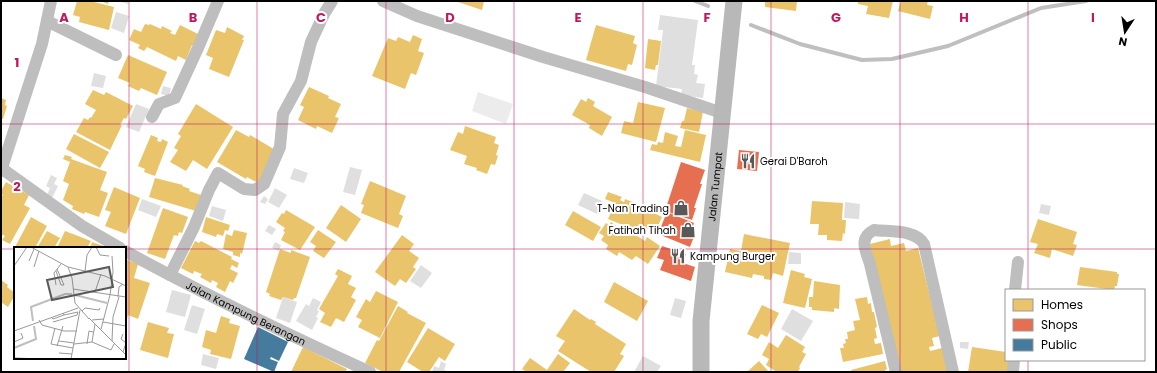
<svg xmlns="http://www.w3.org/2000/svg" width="1157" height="373" viewBox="0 0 1157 373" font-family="Poppins,sans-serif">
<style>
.green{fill:#ececec}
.homes{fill:#e9c46a}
.shops{fill:#e76f51}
.public{fill:#457b9d}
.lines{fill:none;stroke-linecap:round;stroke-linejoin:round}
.stream{stroke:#bfbfbf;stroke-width:4}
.building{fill:#dfdfdf}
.street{stroke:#bebebe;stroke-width:12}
.secondary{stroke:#b8b8b8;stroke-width:17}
.grid{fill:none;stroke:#c2185b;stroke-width:1;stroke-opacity:0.55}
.labels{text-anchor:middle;stroke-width:4;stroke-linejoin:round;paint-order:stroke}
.poi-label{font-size:10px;fill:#000;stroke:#fff;text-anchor:start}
.street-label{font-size:10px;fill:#000;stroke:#fff}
.inset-river{fill:none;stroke:#bfbfbf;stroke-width:2}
.inset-road{fill:none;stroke:#999;stroke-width:1}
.view{fill:#595959;fill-opacity:0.15;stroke:#595959;stroke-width:2}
.inset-edge{fill:none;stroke:#000;stroke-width:2}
.grid-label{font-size:13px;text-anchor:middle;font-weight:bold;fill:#c2185b;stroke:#fff;stroke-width:4;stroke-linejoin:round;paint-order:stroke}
</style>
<rect width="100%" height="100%" fill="#fff"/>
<path class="green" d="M478,92L513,104L506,124L472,111Z"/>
<g class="homes">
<path d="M77,1H90L114,7L109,30L79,22L80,17L73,15Z"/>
<path d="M100,1H109L108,4Z"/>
<path d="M455,1H484L482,10Z"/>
<path d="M765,1H797L796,11L765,7Z"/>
<path d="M858,1H893L889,18L866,14L868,6L858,4Z"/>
<path d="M901,1H928L927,5L933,6L930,19L898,11Z"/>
<path d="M145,24L149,25L150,24L161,29L162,26L172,31L170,33L175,35L180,25L200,35L194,46L192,45L186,60L178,56L176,61L147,47L144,51L138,48L140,45L129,40L134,29L141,32Z"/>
<path d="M596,25L635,36L633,43L637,45L632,65L628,64L626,71L586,60Z"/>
<path d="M227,27L244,36L242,40H244L229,77L209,69L213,58L206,55L216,30L225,33Z"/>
<path d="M413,35L422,39L418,51L424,53L416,75L411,73L405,89L372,76L388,38L396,41L398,37L410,42Z"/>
<path d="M648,39L661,41L658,65H656L655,70L645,68Z"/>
<path d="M128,55L167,72L157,95L141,88L139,91L128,86L130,83L118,78Z"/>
<path d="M309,87L329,96L328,98L341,104L335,117L339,118L332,133L317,126L316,129L298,120L304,107L300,105Z"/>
<path d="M93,90L104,95L106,92L133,106L126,119L124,118L120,125H122L110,150L76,132L84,118L88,120L90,117L91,118L96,110L85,104Z"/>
<path d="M1,98L6,100L5,105L7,106L3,119H1Z"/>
<path d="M588,98L595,102L593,106L612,117L602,136L589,128L590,125L572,115L581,99L586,102Z"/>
<path d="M638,102L665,108L656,142L621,133L624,121L633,123Z"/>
<path d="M196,104L233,127L207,169L193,160L186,171L170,162L178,150L174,148L181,136L178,134Z"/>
<path d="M687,108L703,112L699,132L680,128L682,121H684Z"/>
<path d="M465,126L496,137L494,143L499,145L496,155L498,156L495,165L491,164L487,174L476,170L477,168L464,164L467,156L450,150L458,132L463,134Z"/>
<path d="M236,130L249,137L250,135L277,151L258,183L247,177L246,179L217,162Z"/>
<path d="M685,130L706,135L700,162L650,150L652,144L657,145L658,142L663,143L665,132L678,136L675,146L681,147Z"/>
<path d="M74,134L109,152L100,168L66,149Z"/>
<path d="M151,135L158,138L157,141L161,142L162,139L168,142L155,176L144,172L145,169L138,166Z"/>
<path d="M65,155L72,157L71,159L107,172L100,190L108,193L99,217L85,212L84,214L72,209L73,206L63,200L69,184L63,181L70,162L63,159Z"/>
<path d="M155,178L183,185L182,186L190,189L189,191L201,195L196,211L149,197Z"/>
<path d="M370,181L406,196L399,214L403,216L398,228L361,213L364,205L361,204Z"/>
<path d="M6,182L29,195L24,205L30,208L10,244L2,240L5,236L1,234V198L3,195L1,194V191Z"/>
<path d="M114,187L140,198L126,234L105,226L111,212L105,210Z"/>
<path d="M608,192L622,197L620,200L624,202L625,199L653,210L652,212L662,217L656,230L648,227L645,234L608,219L615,203L605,199Z"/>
<path d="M812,201L843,203L842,220H846L845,234L843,233L842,241L827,240V235H818L819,224H810Z"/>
<path d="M341,205L361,219L346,242L326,228Z"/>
<path d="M163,208L188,217L182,233L179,232L178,236L174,235L165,259L147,253Z"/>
<path d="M286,210L315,227L300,250L281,240L285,232L283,231L285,228L276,222L282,213L284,214Z"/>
<path d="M573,211L601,227L593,241L565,225Z"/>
<path d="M31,217L47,226L35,248H17L15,247Z"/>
<path d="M206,217L230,225L228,231L225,230L223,236L217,234L216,237L202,232Z"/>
<path d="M1038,219L1077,232L1073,244L1077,245L1073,256L1052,249L1050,258L1034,253L1038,244L1030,242Z"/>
<path d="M611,222L623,231L625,228L645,241L647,237L660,246L648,264L636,256L632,260L619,252L617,256L606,249L608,245L601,240L604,236L599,233L606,223L609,225Z"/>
<path d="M234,230L247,233L242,254L240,253V257L233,255V252L223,249L226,234L232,236Z"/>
<path d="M318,230L336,242L324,258L313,251L316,246L310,242Z"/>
<path d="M47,231L60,238L54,248H37Z"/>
<path d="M65,231L91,241L87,248H57Z"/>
<path d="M744,234L790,243L783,276L773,273L771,280L764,279V276L753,274L752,278L725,272L730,249L741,251Z"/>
<path d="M402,235L414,244L409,251L419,258L413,267L416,269L406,283L400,279L395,286L375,272Z"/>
<path d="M890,239L891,246L904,243L906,251L918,248L940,336L932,338L934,346L929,347L930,351L942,348L948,372H901L870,244Z"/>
<path d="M195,241L199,243L201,241L232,257L231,259L239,263L237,268L232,265L230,269L238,273L233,283L230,281L225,292L216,287L218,283L212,280L211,283L200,277L202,274L194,271L193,274L181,268Z"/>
<path d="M92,242L109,248H90Z"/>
<path d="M280,249L291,253V250L310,257L296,298H294L293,300L283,297L281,300L269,296L270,294L266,292Z"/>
<path d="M125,259L138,264L134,278L150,283L138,319L128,315L127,319L125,318Z"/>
<path d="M1080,267L1117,272V274H1119L1117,286H1115L1114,290L1077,285Z"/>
<path d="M338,269L352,276L348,284L356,288L351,297L356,300L344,322L336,318L331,327L320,322L325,313L319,309L338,276L335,274Z"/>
<path d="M791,270L805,274L804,277L812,279L805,308L783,303Z"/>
<path d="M1,280L8,285L7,287L15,293V295L8,307L1,302Z"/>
<path d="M814,281L840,285L839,309L834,308V312L812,310V307H809V297H813Z"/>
<path d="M614,282L648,301L637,321L604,302Z"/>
<path d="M376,291L398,302L380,338L358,327L362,320L356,317L366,299L370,302Z"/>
<path d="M867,297L868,304L871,303L872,312H874L877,327L875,328L877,338L874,339L875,344L881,343L883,354L843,362L840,348H844L843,344L846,343L845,339H848L847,332L855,330L853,321L860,320L855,299Z"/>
<path d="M762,305L779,313L767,337L761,334L758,339L747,334Z"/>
<path d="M398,306L408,312L407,313L426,323L399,372H383L365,363L377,340L379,341Z"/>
<path d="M574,309L590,320L591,319L596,322L595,324L626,344L620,354L624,356L614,372H591L558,351L565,341L556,336Z"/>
<path d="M221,316L230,319L229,323L240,326L231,359L210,354L211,350L202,347L206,330L216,333Z"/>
<path d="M148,322L169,328L167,333L174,334L168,358L140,350Z"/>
<path d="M428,328L455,344L445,361L439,357L429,372H423L407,362Z"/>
<path d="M786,335L805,347L802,352L806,354L799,367L800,368L798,372H777L766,365L769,359L762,355L769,342L778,348Z"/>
<path d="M303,347L347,369L345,372H291Z"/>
<path d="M972,347L1006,352V360H1012L1010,372H968Z"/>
<path d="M558,354L570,363L563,372H527L522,369L530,358L547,370Z"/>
<path d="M759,361L769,372H747Z"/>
<path d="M885,361L887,369L885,370V372H852L851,370Z"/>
</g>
<g class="shops">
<path d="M739,150L759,152L757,171L737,169Z"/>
<path d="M681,162L705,170L700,184H702L694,208H696L692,220L665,211Z"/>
<path d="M667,212L694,223L691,232L695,234L690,247L658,234Z"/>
<path d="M662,246L686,254L683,263L695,267L691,281L660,270L664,260L657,258Z"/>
</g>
<path class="public" d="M258,327L288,342L279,361L271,357L270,359L278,362L274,372L244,359Z"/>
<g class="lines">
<g class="stream">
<path d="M695,1L708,6"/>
<path d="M751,25L800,44L862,60L892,59L948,46L1041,8L1086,1"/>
</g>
</g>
<g class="building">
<path d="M118,1H129L128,4Z"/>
<path d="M116,12L129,16L124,33L111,28Z"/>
<path d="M660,15L698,20L692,65H695L694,74L698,75L696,83L705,84L703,98L681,95L682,89L656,86L663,30H658Z"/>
<path d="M94,73L106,76L103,88L91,86Z"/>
<path d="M163,86L171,88L169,96L161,94Z"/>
<path d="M136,104L149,109L139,132L126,127Z"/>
<path d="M350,167L362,170L355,195L343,192Z"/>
<path d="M294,168L308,173L304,183L290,179Z"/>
<path d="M51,175L57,178L54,184L58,186L52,198L47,195L50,188L46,186Z"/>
<path d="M275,188L287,195L279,208L268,202Z"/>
<path d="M584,193L602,201L597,214L578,205Z"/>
<path d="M264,196L268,199L265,204L260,202Z"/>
<path d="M142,199L161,206L156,217L138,210Z"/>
<path d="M845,202L860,204L859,219L844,218Z"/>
<path d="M1041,204L1051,206L1049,215L1039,213Z"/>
<path d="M212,206L226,210L223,221L209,216Z"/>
<path d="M269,225L276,229L272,235L265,231Z"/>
<path d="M275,242L281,245L279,251L272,248Z"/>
<path d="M789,252L801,253V264H788Z"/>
<path d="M421,265L432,273L421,288L410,281Z"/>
<path d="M172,290L191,295L185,317L166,312Z"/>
<path d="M283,297L297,302L290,323L276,318Z"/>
<path d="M313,298L321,302L317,310L319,311L316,317L318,318L312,330L296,321L306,304L309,306Z"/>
<path d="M675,298L686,301L681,318L670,315Z"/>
<path d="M192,305L205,309L197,334L184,330Z"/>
<path d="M792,309L813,321L801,341L781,329Z"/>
<path d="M960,342H969L968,349L960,348Z"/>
<path d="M203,354L219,358L216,369L201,365Z"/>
<path d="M643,356L661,366L657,372H634Z"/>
<path d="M441,361L446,364L444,370L449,372H432L434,366L439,368Z"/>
</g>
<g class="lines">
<g class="street">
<path d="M383,1L417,16L543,57L645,87L722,113"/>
<path d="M47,21L116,55"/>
<path d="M152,117L159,104L175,98L198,48L218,1"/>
<path d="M1,168L82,226L120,248"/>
<path d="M1,171L42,44L51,1"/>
<path id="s1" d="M125,251C205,295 287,334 370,372"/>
<path d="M170,275L194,227L209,190L218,173L244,189L255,190L264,184L280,147L283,114L301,81L311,42L324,14L332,1"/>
<path d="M1015,290L1018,262"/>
<path d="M896,372L870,264C866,251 858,238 874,230C889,232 915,229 924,244L953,372"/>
<path d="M1013,372L1014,360"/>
</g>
<path class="secondary" id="s2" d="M701,372V321L734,1"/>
</g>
<path class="grid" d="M129,1V372M257,1V372M386,1V372M514,1V372M643,1V372M771,1V372M900,1V372M1028,1V290M1,124H1156M1,249H15M125,249H1156M1028,360V372"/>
<defs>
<g id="restaurant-bare" transform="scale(1.2)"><path d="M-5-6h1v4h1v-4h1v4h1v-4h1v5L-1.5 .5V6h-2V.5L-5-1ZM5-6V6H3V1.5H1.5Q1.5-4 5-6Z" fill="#595959" stroke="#fff" stroke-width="2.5" paint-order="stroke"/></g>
<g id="shop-bare" transform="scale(1.2)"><path d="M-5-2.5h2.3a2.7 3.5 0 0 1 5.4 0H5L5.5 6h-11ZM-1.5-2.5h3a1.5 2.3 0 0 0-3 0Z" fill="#595959" stroke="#fff" stroke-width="2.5" paint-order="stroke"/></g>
</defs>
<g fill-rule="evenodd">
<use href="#restaurant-bare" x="748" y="161"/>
<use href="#shop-bare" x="681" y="208"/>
<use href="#shop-bare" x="688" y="230"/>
<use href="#restaurant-bare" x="678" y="256"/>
</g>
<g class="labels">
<g class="poi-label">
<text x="760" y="165">Gerai D'Baroh</text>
<text x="669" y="212" text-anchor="end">T-Nan Trading</text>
<text x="676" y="234" text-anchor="end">Fatihah Tihah</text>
<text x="690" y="260">Kampung Burger</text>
</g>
<g class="street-label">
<text dy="4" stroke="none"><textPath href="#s2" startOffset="186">Jalan Tumpat</textPath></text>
<text dy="4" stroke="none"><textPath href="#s1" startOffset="136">Jalan Kampung Berangan</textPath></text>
</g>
</g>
<g transform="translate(14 247)">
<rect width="112" height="112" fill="#fff"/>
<path class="inset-river" d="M61,48L93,56M19,74L17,60L51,47H58M0,101L22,92L20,79"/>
<path class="inset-road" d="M17,0L54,20L58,31L61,56L75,72M82,0L86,8L95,9M15,14L20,2M0,19L13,0M20,20L25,4M54,20L91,29L112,39M42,24L47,38H50L43,22M71,24L73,8L78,0M42,38L40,26L47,17M59,42L112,50M81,45L87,27M104,50L105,40L109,37M68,64L71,61L85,63L86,61M37,70L39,72L50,68M75,71L112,108M25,73L28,78L50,84H63M78,73L90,72M39,75L63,68L64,65L50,68L49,66M89,75L112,79M81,77L78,95L97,103L100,97M41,81L37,97L59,101M87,82L96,48L99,25L98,9M0,84L64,61M109,87L107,92L112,96L109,105M45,94L60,96M98,94L99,70L105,50M0,95L9,91L7,86M60,97L78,95M73,97L75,84L79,85M43,99L49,79M45,106L58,107M1,111L26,112M57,112L66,63"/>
<path class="view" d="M95,20L99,40L38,53L33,33Z"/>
<rect width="112" height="112" class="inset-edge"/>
</g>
<g class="grid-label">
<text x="64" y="22">A</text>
<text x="193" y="22">B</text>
<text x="321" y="22">C</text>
<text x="450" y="22">D</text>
<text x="578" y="22">E</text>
<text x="707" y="22">F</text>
<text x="836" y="22">G</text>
<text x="964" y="22">H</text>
<text x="1093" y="22">I</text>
<text x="17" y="67">1</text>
<text x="17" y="191">2</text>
</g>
<rect width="1157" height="373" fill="none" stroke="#000000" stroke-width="4"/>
<rect x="1005" y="289" width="140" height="72" fill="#ffffff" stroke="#999999"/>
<rect x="1013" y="299" width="20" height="12" fill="#e9c46a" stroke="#999999"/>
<text x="1041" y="309" font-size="12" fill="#000000">Homes</text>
<rect x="1013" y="319" width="20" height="12" fill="#e76f51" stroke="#999999"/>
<text x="1041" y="329" font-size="12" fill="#000000">Shops</text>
<rect x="1013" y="339" width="20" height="12" fill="#457b9d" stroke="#999999"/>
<text x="1041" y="349" font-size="12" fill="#000000">Public</text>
<g transform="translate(1125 32) rotate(192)" stroke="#ffffff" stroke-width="3" paint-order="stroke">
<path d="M0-3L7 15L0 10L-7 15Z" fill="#000000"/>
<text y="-6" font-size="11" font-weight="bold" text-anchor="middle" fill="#000000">N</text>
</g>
</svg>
